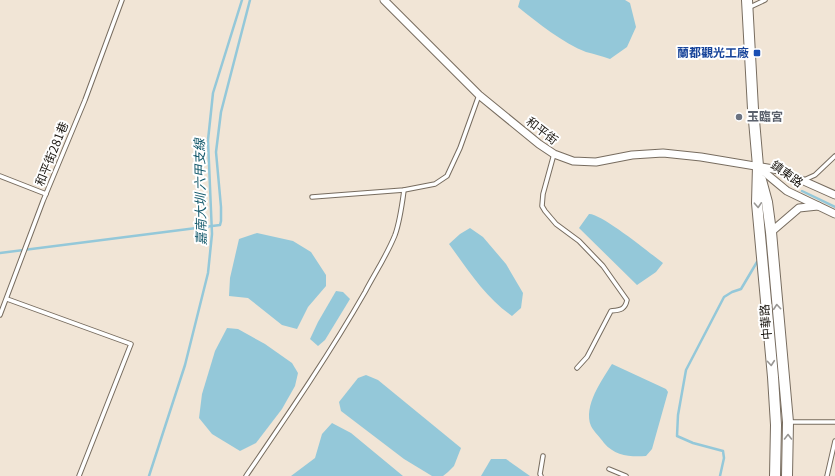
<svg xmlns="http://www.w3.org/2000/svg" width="835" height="476" viewBox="0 0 835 476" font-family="Georgia,'Noto Sans TC',serif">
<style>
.water{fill:#94c8d9}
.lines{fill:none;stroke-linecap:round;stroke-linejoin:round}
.stream{stroke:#94c8d9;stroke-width:2.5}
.lane-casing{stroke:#776c5f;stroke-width:5.5}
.street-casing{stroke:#776c5f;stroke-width:9}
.secondary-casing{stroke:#776c5f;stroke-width:12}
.lane{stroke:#fff;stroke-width:3.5}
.street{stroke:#fff;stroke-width:7}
.secondary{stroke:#fff;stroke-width:10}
.oneway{stroke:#999794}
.transit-dot{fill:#1a4fb4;stroke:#fff;stroke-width:1.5}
.worship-dot{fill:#6b7280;stroke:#fff;stroke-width:1.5}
.labels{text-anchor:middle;stroke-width:4;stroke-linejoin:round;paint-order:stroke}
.transit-label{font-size:12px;font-weight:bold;fill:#164399;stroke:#fff;text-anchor:end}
.worship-label{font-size:12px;font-weight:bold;fill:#5b616d;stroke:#fff;text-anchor:start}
.street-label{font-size:12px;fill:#1c1812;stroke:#fff}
.water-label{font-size:13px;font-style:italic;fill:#155a6c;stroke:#fff}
</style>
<rect width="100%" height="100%" fill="#f1e5d6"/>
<g class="water">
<path d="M520,0H625L630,3L636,27L627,47L610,59C602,56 594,54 586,52C563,43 538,23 518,7Z"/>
<path d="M589,214C601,213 651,254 663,263L656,272L637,285L579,228Z"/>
<path d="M470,228L483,237L506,264L523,293L521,308L512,316C485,297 468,270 449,244L460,234Z"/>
<path d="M257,233L293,241L311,252L326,275V286L308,307L297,329L282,325L248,298L229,296L230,278L239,239Z"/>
<path d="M336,291L343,292L350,299L325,340L318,346L310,339L318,322Z"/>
<path d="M227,328L238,329L265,344L292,363L298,373L295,386L282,409L256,443L240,451L212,434L199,418L202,394L215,351Z"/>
<path d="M612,364L666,389L668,392L652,449L646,456C630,457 615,456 604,443C600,437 594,432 591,426C583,406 602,380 612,364Z"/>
<path d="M366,375L378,380L461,448L454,466L448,472L443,476H432L404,459L341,411L339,402L358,378Z"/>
<path d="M332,423L351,433L403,476H291L315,458L322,434Z"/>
<path d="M491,459H506L530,476H481Z"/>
</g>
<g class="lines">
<g class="stream">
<path d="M802,191L835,207"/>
<path d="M0,253L220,225L221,221V207L216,152L221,112L250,0"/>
<path d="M149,476L185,365L208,273L212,234L208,140L213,93L242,0"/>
<path d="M720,476L724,458L723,451L693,443L677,436L678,415L686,370L724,297L732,292L741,289L757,262"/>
</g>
<g class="lane-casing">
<g id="lane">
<path d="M748,8L765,0"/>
<path d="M554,154L543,194L542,206L545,211L556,224L579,241L603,266L627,300C625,310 620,310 611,311L587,357L577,368"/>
<path d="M0,176L46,194"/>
<path d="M804,180L815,175L835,156"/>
<path d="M312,197L404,190L435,184L447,176L460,148L479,95"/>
<path d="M7,299L131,344L79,476"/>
<path d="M0,315L43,201L85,100L122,0"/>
<path d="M789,422H835"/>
<path d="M609,469L626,476"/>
<path d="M246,476C287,416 329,355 365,292C375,273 387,255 395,235C400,221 402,205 404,190"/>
<path d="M541,476L540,474L543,456"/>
<path d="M827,476L835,441"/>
</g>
</g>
<g class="street-casing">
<g id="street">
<path d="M384,0L479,95L539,144L554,154L573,161L596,162L632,155L663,153L701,157L779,170L835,195"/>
<path d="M758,167L787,191L835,214"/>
<path d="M771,232L799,208L818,206"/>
</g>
</g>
<g class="secondary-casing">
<g id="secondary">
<path d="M747,0L753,109L758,166L757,203L773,377L776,425L775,476"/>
<path d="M761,180L767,202L771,232L788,422L787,476"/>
</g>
</g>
<use href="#lane" class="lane"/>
<use href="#street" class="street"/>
<use href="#secondary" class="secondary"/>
</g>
<defs><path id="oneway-chevron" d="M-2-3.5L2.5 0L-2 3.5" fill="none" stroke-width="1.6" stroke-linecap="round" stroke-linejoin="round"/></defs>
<g class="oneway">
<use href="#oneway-chevron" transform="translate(758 205) rotate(87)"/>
<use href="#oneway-chevron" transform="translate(777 307) rotate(-95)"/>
<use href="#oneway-chevron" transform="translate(771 363) rotate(85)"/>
<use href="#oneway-chevron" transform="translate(788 437) rotate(-90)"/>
</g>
<rect class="transit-dot" x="753" y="49" width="8" height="8" rx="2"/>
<circle class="worship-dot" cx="739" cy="117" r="4"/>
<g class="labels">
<g class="transit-label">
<text x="749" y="57">蘭都觀光工廠</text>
</g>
<g class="worship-label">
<text x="747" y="121">玉臨宮</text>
</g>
<g class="street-label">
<text transform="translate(542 131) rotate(38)" y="4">和平街</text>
<text transform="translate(52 154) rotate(-68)" y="4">和平街281巷</text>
<text transform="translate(787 174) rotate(36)" y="4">鎮東路</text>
<text transform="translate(766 322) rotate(-95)" y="4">中華路</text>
</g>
<g class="water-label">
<text transform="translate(200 192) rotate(-91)" y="5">嘉南大圳 六甲支線</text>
</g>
</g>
</svg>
